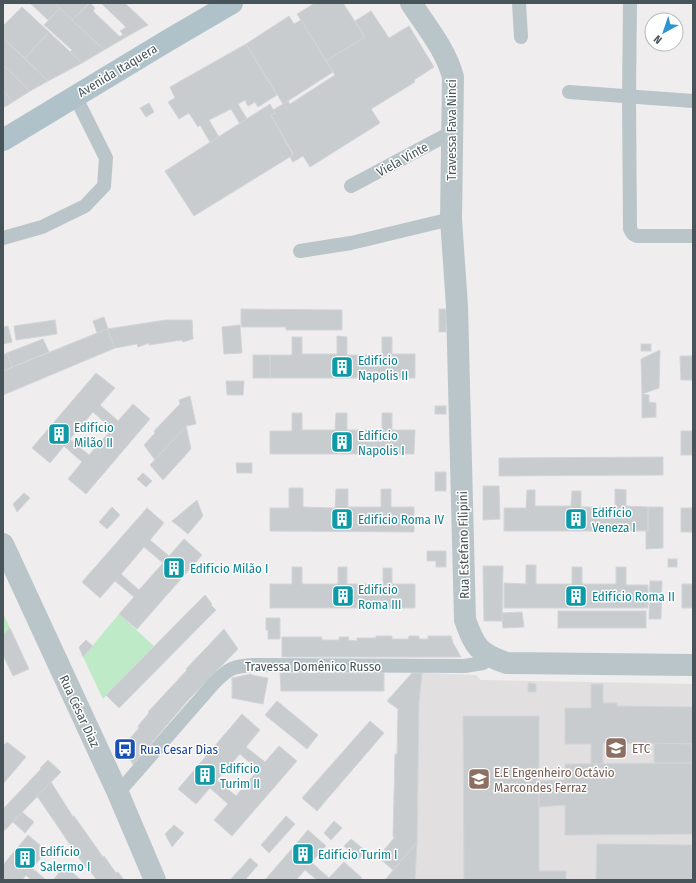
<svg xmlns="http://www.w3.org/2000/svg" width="696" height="883" viewBox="0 0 696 883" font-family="'Fira Sans Condensed',sans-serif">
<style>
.education{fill:#e1dfdf}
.green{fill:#bfeac7}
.building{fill:#c8cccf;stroke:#d2d5d8;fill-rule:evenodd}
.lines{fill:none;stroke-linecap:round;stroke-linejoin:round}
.service{stroke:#bac5c9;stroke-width:14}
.minor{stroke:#bac5c9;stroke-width:22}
.tertiary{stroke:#bac5c9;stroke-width:22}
.primary{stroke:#afc2ca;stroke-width:22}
.labels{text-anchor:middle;stroke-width:3;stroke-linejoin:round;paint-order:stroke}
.street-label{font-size:13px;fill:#475459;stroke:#fff}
.culture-label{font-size:13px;fill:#0d838f;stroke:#fff;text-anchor:start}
.education-label{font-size:13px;fill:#785e54;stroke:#fff;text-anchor:start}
.transit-label{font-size:13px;fill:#164399;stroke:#fff;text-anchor:start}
</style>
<rect width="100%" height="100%" fill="#f0edee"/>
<path class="education" d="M422,673L476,675L481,680L693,684V880H415L419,702Z"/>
<g class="green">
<path d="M3,613L10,628L3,635Z"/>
<path d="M119,614L154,646L103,699L83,657Z"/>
</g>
<g class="building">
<path d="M30,3H55L60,8L48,20Z"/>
<path d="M55,3H89L72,20Z"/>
<path d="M90,3L95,8L93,11L120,37L123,34L126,37L104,50L72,20Z"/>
<path d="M101,3H125L148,25L126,37L120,31L126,27Z"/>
<path d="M315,3H343L365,37L326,61L297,14Z"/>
<path d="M22,7L49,32L25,58L3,38V26Z"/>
<path d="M60,8L72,20L104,50L82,63L70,52L72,50L44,25Z"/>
<path d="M371,11L389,38L409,26L434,67L414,80L415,82L371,109L380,123L310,167L303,156L293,162L290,157L293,155V153L271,115L275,113L273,110L288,101L290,104L335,75L326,61L365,37L355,21Z"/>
<path d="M289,16L294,24L301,20L333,72L283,104L246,44Z"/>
<path d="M49,32L82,63L48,81L25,58Z"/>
<path d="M3,38L42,75L48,81L30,91L3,65Z"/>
<path d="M246,44L277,95L258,107L255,102L248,106L245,100L238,104L247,119L240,124L231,109L209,120L219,137L210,142L200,125L198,127L189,113L179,119L168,102L175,98L170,87Z"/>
<path d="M3,65L30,91L13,102L3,91Z"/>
<path d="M3,91L13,102L3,108Z"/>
<path d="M149,103L154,112L146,117L140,108Z"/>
<path d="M270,104L275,113L271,115L293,155L194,216L165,171Z"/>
<path d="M241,309L342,310V330H286V327H241Z"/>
<rect x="439" y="309" width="7" height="23"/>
<path d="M104,317L108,329L97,333L93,321Z"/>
<path d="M55,320L57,334L16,340L14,326Z"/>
<path d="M166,320H192L193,339L183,342L182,340L149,345V343L138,347L137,344L115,348L107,329Z"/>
<path d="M240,325L242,353L224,354L222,327Z"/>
<path d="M8,326L12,342L3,344V327Z"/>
<path d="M107,329L115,348L3,395V371Z"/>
<path d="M337,336L347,337V355H382V337H392V354H415V378H270V355H292V337H302V354H337Z"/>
<path d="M43,339L49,352L12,367L7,353Z"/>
<rect x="641" y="344" width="10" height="7"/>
<path d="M660,350L659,388L642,394L641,359Z"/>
<path d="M7,353L12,367L3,371V355Z"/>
<rect x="253" y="355" width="17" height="23"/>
<path d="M680,356H693V380H681Z"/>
<path d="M96,373L115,388L100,405L118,421L133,404L150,419L86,494L68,479L82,462L64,446L50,463L32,448ZM93,412L112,429L89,455L70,439Z"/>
<path d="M226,381H244L243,395H227Z"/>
<path d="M642,394L649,395V402L656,403V417L642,418Z"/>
<path d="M190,396L196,424L186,426L155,460L144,445L155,433L154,431L180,404L179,400Z"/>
<rect x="435" y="406" width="11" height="8"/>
<path d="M292,413H302V430H335L336,413H347V430H382V413H392V430H415L414,454H270V431H292Z"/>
<path d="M186,426L191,449L163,480L150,465Z"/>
<rect x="681" y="431" width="12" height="24"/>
<path d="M663,457V475L499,476V458Z"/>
<path d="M236,463H252V473H237Z"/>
<rect x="435" y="472" width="11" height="19"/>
<path d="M143,473L152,481L146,487L137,479Z"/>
<path d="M483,486H499L500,519L483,520Z"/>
<path d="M289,488H303V507L335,508L336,489H348V507H381V489H391V507H414V532L270,531V508H289Z"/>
<path d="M615,489L626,490V506L648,507V531H504V508H526L527,490H535V506H571L572,491H581V507H615Z"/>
<path d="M24,493L30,498L17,512L13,504Z"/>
<path d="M197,500L203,516L188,534L172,521Z"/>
<path d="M112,507L120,515L107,529L99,522Z"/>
<path d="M648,507H663V548L646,549V531H648Z"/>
<path d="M147,508L164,523L150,540L169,556L184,539L202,555L137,629L119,614L134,597L115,581L100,598L82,582ZM144,547L163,563L139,590L121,574Z"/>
<rect x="681" y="508" width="12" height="24"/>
<path d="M427,551H446V567H436V561H427Z"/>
<rect x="668" y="559" width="9" height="8"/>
<path d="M526,565H536V584H572V567H582V584H616V567H626V585H648V608H504V583L526,584Z"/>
<path d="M483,566H503L502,621H484Z"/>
<path d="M292,567H302V584H338V567H347V584H383V568H392V584H415V608H270V584H292Z"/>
<path d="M650,581H662L661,619H649Z"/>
<rect x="682" y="584" width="11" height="24"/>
<path d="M205,595L212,604L211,605L216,610L119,708L106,695Z"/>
<rect x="558" y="611" width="88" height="17"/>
<path d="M522,612L524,627L503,628L502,613Z"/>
<path d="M266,618H280V639H268V630H266Z"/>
<path d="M10,628L29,669L13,676L3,655V635Z"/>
<path d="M224,629L238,649L189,699L133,765L128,754L133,749L126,743L139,728L138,726L149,713L148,712L187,670L186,669Z"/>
<path d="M376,636H392V639H408L409,636H419V639H428V636H451L453,643L461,657H282V637H322V640H339V637H349L348,640L357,641V638H376Z"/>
<path d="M86,640L93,646L83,657L79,647Z"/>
<path d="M280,673H384V691H281Z"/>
<path d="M412,673H422L419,702L417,842L393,870L378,857L395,837H393L395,754H397L398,709L387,701Z"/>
<path d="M251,674L252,675L268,678L263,704L232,698V678Z"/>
<path d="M528,683L536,684V692H528Z"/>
<path d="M591,684H603V703H617V706L693,707V744L603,743V764H591V744H565V708H591Z"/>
<path d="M277,701L318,735L307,749L265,715Z"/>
<path d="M242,714L260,730L246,747L265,762L279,746L297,761L232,836L214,820L228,804L210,788L196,804L178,789ZM240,754L258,770L236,796L217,780Z"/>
<path d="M463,716H539V871H566V880H464Z"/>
<path d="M370,721L384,733L317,811L302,798Z"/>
<path d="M7,742L26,757L3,784V746Z"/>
<path d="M654,743L692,744V763H654Z"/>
<path d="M48,760L61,772L3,832V809L41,769L40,768Z"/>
<path d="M692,763L693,834L565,835V805L539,807V781L565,780V764Z"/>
<path d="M51,782L73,817L74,816L103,857L104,856L116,873L118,872L124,880H97L87,867L86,868L37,796Z"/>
<path d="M22,812L34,822L25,833L13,822Z"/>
<path d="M286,816L295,824L269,853L261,845Z"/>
<path d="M334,821L342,828L331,840L324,833Z"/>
<path d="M174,825L184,833L172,847L165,834Z"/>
<path d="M308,830L326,846L311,862L329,878L344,862L362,878L360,880H317L305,870L296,880H265Z"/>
<path d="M28,835L47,851L32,868L46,880H31L26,875L22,880H3V865Z"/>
<path d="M351,839L366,851L359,859L344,846Z"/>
<path d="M417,842L415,880H385L395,868Z"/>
<path d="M597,844L692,845V880H596Z"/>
<path d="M250,858L258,865L245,880H230Z"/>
<path d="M65,866L81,880H53Z"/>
</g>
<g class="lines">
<g class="service">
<path d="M519,3L521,37"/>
<path d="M630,3L629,97L630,229L633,234L637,236H693"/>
<path d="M569,92L693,101"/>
<path d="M351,186L452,132"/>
<path d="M3,238L42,227L85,206L104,186L106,158L75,96"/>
<path d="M300,251L351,243L451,219"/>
<path d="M118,793L214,683C229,668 233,666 254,665L465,666L483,663L490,658"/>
</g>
<path class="minor" d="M411,3C426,26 446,50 453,77L451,219L457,306L465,620C475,647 479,654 507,663L693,665"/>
<path class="tertiary" d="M3,544L118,793L155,880"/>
<path class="primary" d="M3,140L167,41L232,3"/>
</g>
<defs>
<g id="building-square" transform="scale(1.15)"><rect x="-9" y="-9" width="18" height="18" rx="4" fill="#0f9aa8" stroke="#fff"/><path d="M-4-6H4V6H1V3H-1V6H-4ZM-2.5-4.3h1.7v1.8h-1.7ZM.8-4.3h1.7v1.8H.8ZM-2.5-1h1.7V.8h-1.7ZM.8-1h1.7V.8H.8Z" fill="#fff"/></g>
<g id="university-square" transform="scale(1.15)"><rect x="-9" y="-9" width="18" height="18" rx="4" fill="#8d6e63" stroke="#fff"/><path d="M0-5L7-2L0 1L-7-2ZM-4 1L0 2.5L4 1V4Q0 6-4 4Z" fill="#fff"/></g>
<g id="bus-square" transform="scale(1.15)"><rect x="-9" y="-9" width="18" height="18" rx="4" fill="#1a4fb4" stroke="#fff"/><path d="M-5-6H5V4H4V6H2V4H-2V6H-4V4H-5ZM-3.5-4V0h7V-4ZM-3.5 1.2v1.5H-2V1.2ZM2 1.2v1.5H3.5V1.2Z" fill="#fff"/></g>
<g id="school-square" transform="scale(1.15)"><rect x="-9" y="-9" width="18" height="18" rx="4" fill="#8d6e63" stroke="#fff"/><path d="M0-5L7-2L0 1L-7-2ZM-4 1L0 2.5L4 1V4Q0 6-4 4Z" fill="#fff"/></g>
</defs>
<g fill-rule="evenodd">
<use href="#building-square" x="342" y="367"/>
<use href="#building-square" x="59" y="434"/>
<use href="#building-square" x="342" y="442"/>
<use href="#building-square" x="342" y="519"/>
<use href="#building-square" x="576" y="519"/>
<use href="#building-square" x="174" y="568"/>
<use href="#building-square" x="343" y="596"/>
<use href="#building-square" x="576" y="596"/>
<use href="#university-square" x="616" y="748"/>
<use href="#bus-square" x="125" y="749"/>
<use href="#building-square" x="205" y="775"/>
<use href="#school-square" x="479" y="779"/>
<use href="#building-square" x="303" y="854"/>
<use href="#building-square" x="25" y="858"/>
</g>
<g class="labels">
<g class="street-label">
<text transform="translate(117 70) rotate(-31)" y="5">Avenida Itaquera</text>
<text transform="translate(451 130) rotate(-90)" y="5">Travessa Fava Ninci</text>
<text transform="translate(402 159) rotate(-29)" y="5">Viela Vinte</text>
<text transform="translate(463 545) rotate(-91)" y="5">Rua Estefano Filipini</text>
<text x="313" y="671">Travessa Domênico Russo</text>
<text transform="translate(80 711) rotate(65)" y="5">Rua César Diaz</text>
</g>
<g class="culture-label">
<text x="358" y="365">Edifício<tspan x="358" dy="15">Napolis II</tspan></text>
<text x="74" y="432">Edifício<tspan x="74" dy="15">Milão II</tspan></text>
<text x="358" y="440">Edifício<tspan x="358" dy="15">Napolis I</tspan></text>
<text x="592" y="517">Edifício<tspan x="592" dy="15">Veneza I</tspan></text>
<text x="358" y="524">Edifício Roma IV</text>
<text x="190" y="573">Edifício Milão I</text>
<text x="358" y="594">Edifício<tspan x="358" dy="15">Roma III</tspan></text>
<text x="592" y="601">Edifício Roma II</text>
<text x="220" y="773">Edifício<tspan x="220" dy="15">Turim II</tspan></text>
<text x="40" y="856">Edifício<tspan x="40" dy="15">Salermo I</tspan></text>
<text x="318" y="859">Edifício Turim I</text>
</g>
<g class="education-label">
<text x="632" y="753">ETC</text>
<text x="494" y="777">E.E Engenheiro Octávio<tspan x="494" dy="15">Marcondes Ferraz</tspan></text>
</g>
<g class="transit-label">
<text x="140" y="754">Rua Cesar Dias</text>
</g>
</g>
<rect width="696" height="883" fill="none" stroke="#475459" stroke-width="8"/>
<g transform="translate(664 32) rotate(220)"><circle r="19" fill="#ffffff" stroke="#b5bbbd"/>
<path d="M0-3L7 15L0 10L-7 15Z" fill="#2994cf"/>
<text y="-6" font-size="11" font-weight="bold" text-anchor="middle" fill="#475459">N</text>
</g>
</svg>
